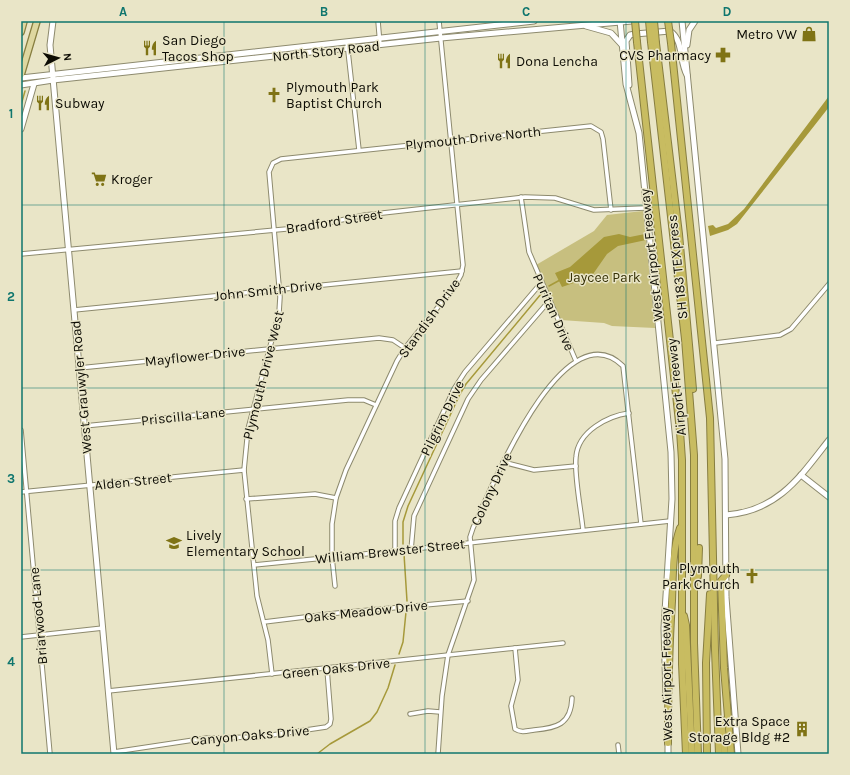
<svg xmlns="http://www.w3.org/2000/svg" width="850" height="775" viewBox="0 0 850 775" font-family="Karla,sans-serif">
<style>
.green{fill:#c7bf7f}
.water{fill:#a6993a}
.lines{fill:none;stroke-linecap:round;stroke-linejoin:round}
.stream{stroke:#a6993a;stroke-width:1.5}
.street-casing{stroke:#8d8a6e;stroke-width:5.5}
.secondary-casing{stroke:#8d8a6e;stroke-width:7}
.primary-casing{stroke:#877e40;stroke-width:8}
.highway-casing{stroke:#877e40;stroke-width:8}
.street{stroke:#fff;stroke-width:3.5}
.secondary{stroke:#fff;stroke-width:5}
.primary{stroke:#ded7a0;stroke-width:5.5}
.highway{stroke:#c8bc61;stroke-width:6}
.highway-bridge-casing{stroke:#877e40;stroke-width:8;stroke-linecap:butt}
.highway-bridge{stroke:#c8bc61;stroke-width:6}
.grid{fill:none;stroke:#0f766e;stroke-width:1;stroke-opacity:0.55}
.labels{text-anchor:middle;stroke-width:3;stroke-linejoin:round;paint-order:stroke}
.poi-label{font-size:14px;fill:#0d0c04;stroke:#e9e5c7;text-anchor:start}
.street-label{font-size:14px;fill:#0d0c04;stroke:#e9e5c7}
.park-label{font-size:14px;fill:#363107;stroke:#e9e5c7}
.neatline{fill:none;stroke:#0f766e;stroke-width:1.5}
.grid-label{font-size:13px;text-anchor:middle;font-weight:bold;fill:#0f766e}
</style>
<rect width="100%" height="100%" fill="#e9e5c7"/>
<path class="green" d="M643,211L655,328L612,326L604,323L561,320L536,265L594,231L607,215Z"/>
<g class="water">
<path d="M829,96V107L737,224L728,230L710,236L708,226L713,225L716,228L728,224L744,209Z"/>
<path d="M619,234L630,237L645,234L646,240L618,246L607,254L591,277L562,287L555,273L570,267L604,237Z"/>
</g>
<g class="lines">
<g class="stream">
<path d="M21,105L25,91"/>
<path d="M549,286L560,280"/>
<path d="M403,544V522L408,506L460,394L466,384L541,294"/>
<path d="M404,554L407,601"/>
<path d="M399,654L403,642L406,612"/>
<path d="M317,754L330,744L370,721L377,712L388,688L395,665"/>
</g>
<g class="street-casing">
<g id="street">
<path d="M378,21L380,45"/>
<path d="M347,42L359,150"/>
<path d="M521,197L529,252L576,361"/>
<path d="M21,254L308,227L365,215L525,197L555,198L594,210L645,208"/>
<path d="M74,310L462,271"/>
<path d="M715,343L780,335L791,329L829,284"/>
<path d="M79,368L379,338L393,340L405,348"/>
<path d="M84,426L348,400H364L376,405"/>
<path d="M21,430L50,754"/>
<path d="M503,462L534,470L576,466"/>
<path d="M21,492L244,470"/>
<path d="M246,499L315,494L336,498"/>
<path d="M583,530C581,509 574,476 576,457C578,431 608,416 629,413"/>
<path d="M411,550L414,516L468,399L481,380L549,301"/>
<path d="M395,551V521L399,508L454,389L465,372L541,283"/>
<path d="M254,565L395,551L670,521"/>
<path d="M335,586L332,557V524L336,498L346,470L397,361L405,348L455,286L461,275L463,265L439,21"/>
<path d="M264,622L338,613L468,601"/>
<path d="M21,637L103,628"/>
<path d="M515,648L518,680L511,706L515,729C521,733 527,731 534,730C556,728 571,725 572,698"/>
<path d="M272,674L268,640L257,596L244,470L248,429L279,313L280,297L269,172L273,163L281,159L591,126L601,132L603,139L611,210"/>
<path d="M108,691L563,643"/>
<path d="M410,714L428,711L440,712"/>
<path d="M618,745L619,754"/>
<path d="M114,752L207,738L259,737L326,727L330,724L331,719L327,669"/>
<path d="M438,754L442,696L448,655L474,580L470,537L473,528C490,491 563,307 623,366L641,524"/>
</g>
</g>
<g class="secondary-casing">
<g id="secondary">
<path d="M53,21L50,45L114,754"/>
<path d="M620,21L626,84L639,133L671,452L672,499L664,628L666,697"/>
<path d="M682,21L725,459L726,597L738,754"/>
<path d="M586,26L611,33L622,45"/>
<path d="M687,45L689,30L695,21"/>
<path d="M21,78L534,21"/>
<path d="M21,85L53,80L441,38L632,21"/>
<path d="M629,85L626,41L630,35L635,34L670,31C684,41 679,61 687,75"/>
<path d="M21,129L34,84"/>
<path d="M801,475L829,497"/>
<path d="M726,515C778,511 800,477 829,440"/>
<path d="M668,739V754"/>
</g>
</g>
<g class="primary-casing">
<g id="primary">
<path d="M21,32L24,21"/>
<path d="M21,75L37,21"/>
</g>
</g>
<g class="highway-casing">
<g id="highway">
<path d="M637,42L680,431L682,460V664L686,754"/>
<path d="M651,42L685,339L694,455V643L698,754"/>
<path d="M656,43L679,234L693,389"/>
<path d="M671,43L710,418L715,650L719,754"/>
<path d="M726,575L721,581L724,668L731,754"/>
<path d="M698,576L699,548"/>
<path d="M684,616L686,625L692,754"/>
<path d="M721,720L725,754"/>
<path d="M668,743C668,695 669,648 672,601C673,577 672,551 680,528"/>
<path d="M707,754L706,663L710,594"/>
</g>
</g>
<use href="#street" class="street"/>
<use href="#secondary" class="secondary"/>
<use href="#primary" class="primary"/>
<use href="#highway" class="highway"/>
<g class="highway-bridge-casing">
<g id="highway-bridge">
<path d="M635,21L637,42"/>
<path d="M649,21L651,42"/>
<path d="M654,21L656,43"/>
<path d="M668,21L671,43"/>
</g>
</g>
<use href="#highway-bridge" class="highway-bridge"/>
</g>
<path class="grid" d="M224,21V754M425,21V754M626,21V754M21,205H829M21,388H829M21,570H829"/>
<defs>
<g id="shop-bare" transform="scale(1.2)"><path d="M-5-2.5h2.3a2.7 3.5 0 0 1 5.4 0H5L5.5 6h-11ZM-1.5-2.5h3a1.5 2.3 0 0 0-3 0Z" fill="#7f7315" stroke="#e9e5c7" stroke-width="2.5" paint-order="stroke"/></g>
<g id="restaurant-bare" transform="scale(1.2)"><path d="M-5-6h1v4h1v-4h1v4h1v-4h1v5L-1.5 .5V6h-2V.5L-5-1ZM5-6V6H3V1.5H1.5Q1.5-4 5-6Z" fill="#7f7315" stroke="#e9e5c7" stroke-width="2.5" paint-order="stroke"/></g>
<g id="pharmacy-bare" transform="scale(1.2)"><path d="M-2-6h4v4h4v4h-4v4h-4v-4h-4v-4h4Z" fill="#7f7315" stroke="#e9e5c7" stroke-width="2.5" paint-order="stroke"/></g>
<g id="church-bare" transform="scale(1.2)"><path d="M-1.2-6h2.4v3.5h3.3v2.4h-3.3V6h-2.4V-.1h-3.3v-2.4h3.3Z" fill="#7f7315" stroke="#e9e5c7" stroke-width="2.5" paint-order="stroke"/></g>
<g id="supermarket-bare" transform="scale(1.2)"><path d="M-6-5.5h2.5l.6 2H6L4.5 2H-2.5L-4.4-4H-6ZM-1.5 3.2a1.3 1.3 0 1 0 .1 0ZM3 3.2a1.3 1.3 0 1 0 .1 0Z" fill="#7f7315" stroke="#e9e5c7" stroke-width="2.5" paint-order="stroke"/></g>
<g id="school-bare" transform="scale(1.2)"><path d="M0-5L7-2L0 1L-7-2ZM-4 1L0 2.5L4 1V4Q0 6-4 4Z" fill="#7f7315" stroke="#e9e5c7" stroke-width="2.5" paint-order="stroke"/></g>
<g id="building-bare" transform="scale(1.2)"><path d="M-4-6H4V6H1V3H-1V6H-4ZM-2.5-4.3h1.7v1.8h-1.7ZM.8-4.3h1.7v1.8H.8ZM-2.5-1h1.7V.8h-1.7ZM.8-1h1.7V.8H.8Z" fill="#7f7315" stroke="#e9e5c7" stroke-width="2.5" paint-order="stroke"/></g>
</defs>
<g fill-rule="evenodd">
<use href="#shop-bare" x="809" y="34"/>
<use href="#restaurant-bare" x="150" y="48"/>
<use href="#pharmacy-bare" x="723" y="55"/>
<use href="#restaurant-bare" x="504" y="61"/>
<use href="#church-bare" x="274" y="95"/>
<use href="#restaurant-bare" x="43" y="103"/>
<use href="#supermarket-bare" x="99" y="179"/>
<use href="#school-bare" x="174" y="543"/>
<use href="#church-bare" x="752" y="576"/>
<use href="#building-bare" x="802" y="729"/>
</g>
<g class="labels">
<g class="poi-label">
<text x="797" y="39" text-anchor="end">Metro VW</text>
<text x="162" y="45">San Diego<tspan x="162" dy="16">Tacos Shop</tspan></text>
<text x="711" y="60" text-anchor="end">CVS Pharmacy</text>
<text x="516" y="66">Dona Lencha</text>
<text x="286" y="92">Plymouth Park<tspan x="286" dy="16">Baptist Church</tspan></text>
<text x="55" y="108">Subway</text>
<text x="111" y="184">Kroger</text>
<text x="186" y="540">Lively<tspan x="186" dy="16">Elementary School</tspan></text>
<text x="740" y="573" text-anchor="end">Plymouth<tspan x="740" dy="16">Park Church</tspan></text>
<text x="790" y="726" text-anchor="end">Extra Space<tspan x="790" dy="16">Storage Bldg #2</tspan></text>
</g>
<g class="street-label">
<text transform="translate(326 51) rotate(-6)" y="5">North Story Road</text>
<text transform="translate(473 138) rotate(-6)" y="5">Plymouth Drive North</text>
<text transform="translate(334 221) rotate(-9)" y="5">Bradford Street</text>
<text transform="translate(651 255) rotate(-96)" y="5">West Airport Freeway</text>
<text transform="translate(677 267) rotate(-96)" y="5">SH 183 TEXpress</text>
<text transform="translate(268 290) rotate(-6)" y="5">John Smith Drive</text>
<text transform="translate(554 312) rotate(66)" y="5">Puritan Drive</text>
<text transform="translate(429 318) rotate(-54)" y="5">Standish Drive</text>
<text transform="translate(195 356) rotate(-6)" y="5">Mayflower Drive</text>
<text transform="translate(263 375) rotate(-76)" y="5">Plymouth Drive West</text>
<text transform="translate(81 387) rotate(-95)" y="5">West Grauwyler Road</text>
<text transform="translate(676 387) rotate(-96)" y="5">Airport Freeway</text>
<text transform="translate(183 416) rotate(-6)" y="5">Priscilla Lane</text>
<text transform="translate(442 418) rotate(-64)" y="5">Pilgrim Drive</text>
<text transform="translate(133 481) rotate(-6)" y="5">Alden Street</text>
<text transform="translate(491 489) rotate(-65)" y="5">Colony Drive</text>
<text transform="translate(390 551) rotate(-6)" y="5">William Brewster Street</text>
<text transform="translate(366 611) rotate(-6)" y="5">Oaks Meadow Drive</text>
<text transform="translate(38 616) rotate(-95)" y="5">Briarwood Lane</text>
<text transform="translate(336 668) rotate(-6)" y="5">Green Oaks Drive</text>
<text transform="translate(666 674) rotate(-91)" y="5">West Airport Freeway</text>
<text transform="translate(250 735) rotate(-5)" y="5">Canyon Oaks Drive</text>
</g>
<g class="park-label">
<text x="604" y="282">Jaycee Park</text>
</g>
</g>
<rect width="850" height="775" fill="none" stroke="#e9e5c7" stroke-width="44"/>
<g transform="translate(58 58) rotate(84)" stroke="#e9e5c7" stroke-width="3" paint-order="stroke">
<path d="M0-3L7 15L0 10L-7 15Z" fill="#0d0c04"/>
<text y="-6" font-size="11" font-weight="bold" text-anchor="middle" fill="#0d0c04">N</text>
</g>
<rect x="22" y="22" width="806" height="731" class="neatline"/>
<g class="grid-label">
<text x="123" y="16">A</text>
<text x="324" y="16">B</text>
<text x="526" y="16">C</text>
<text x="727" y="16">D</text>
<text x="11" y="118">1</text>
<text x="11" y="301">2</text>
<text x="11" y="483">3</text>
<text x="11" y="666">4</text>
</g>
</svg>
